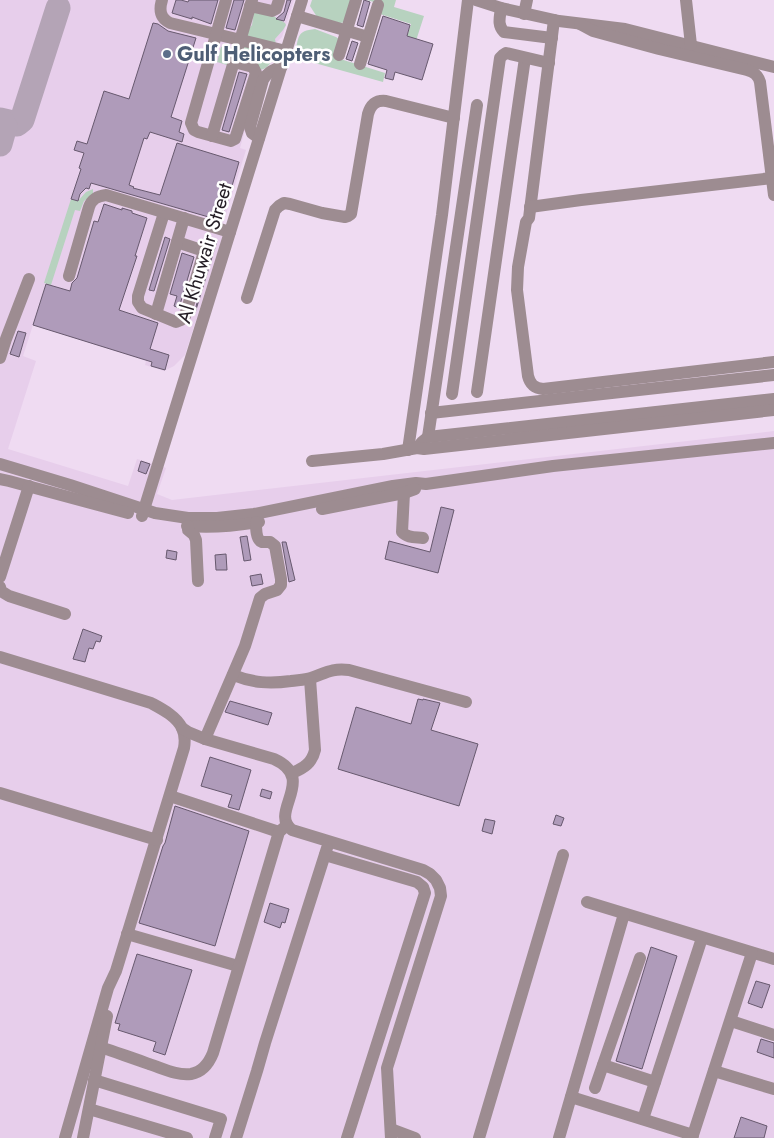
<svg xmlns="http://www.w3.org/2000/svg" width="774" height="1138" viewBox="0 0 774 1138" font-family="Jost,sans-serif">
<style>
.built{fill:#e7ceeb}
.green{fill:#b7d2bf}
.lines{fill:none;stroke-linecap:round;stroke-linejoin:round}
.taxiway{stroke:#b4a4b6;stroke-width:25}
.building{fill:#af9bba;stroke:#67596e}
.minor{stroke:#9d8c91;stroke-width:12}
.service-dot{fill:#5c6f8a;stroke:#fff;stroke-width:2}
.labels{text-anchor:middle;stroke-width:5;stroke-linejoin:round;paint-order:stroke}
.service-label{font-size:20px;font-weight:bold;fill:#4e5e75;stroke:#fff;text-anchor:start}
.street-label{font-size:20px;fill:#241d25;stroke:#fff}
</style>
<rect width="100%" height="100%" fill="#efdbf2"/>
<path class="built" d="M0,0H294L282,37L278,41L272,44L267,51L240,148L246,150L223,224V236L185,355L174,366L164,371L145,365L146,361L33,325L23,356L36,361L8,449L128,486L137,459L158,465L166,468L157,494L172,500L774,431V1138H0Z"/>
<g class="green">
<path d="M312,0H352L345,22L336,24L319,20L310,6Z"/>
<path d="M367,0H396L394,7L424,16L412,53L403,50L411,24L380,14L383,5Z"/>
<path d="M254,11L272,15L285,23L286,25L283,30L275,39C278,50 271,75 254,69C252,68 249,67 247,66C242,62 238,54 234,49L252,25Z"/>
<path d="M315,29L336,37L339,39L334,57L385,73L383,82L311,62V60L306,59V56L295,54C299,37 296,31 315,29Z"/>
<path d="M224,46L230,48L231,51L227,65L217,62L221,47Z"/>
<path d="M93,189V194L84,201L80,211L75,210L51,285L44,283L71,199L78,201L86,192Z"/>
</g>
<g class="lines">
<g class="taxiway">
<path d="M0,120L17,124L22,120L58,8"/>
<path d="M0,144L5,126L1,121"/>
</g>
</g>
<g class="building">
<path d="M176,0H181L188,2L189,0H218L211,24L192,17V19L172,13Z"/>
<path d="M234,0H244L235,30L226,28Z"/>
<path d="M287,0H291L284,21L276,19L284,12Z"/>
<path d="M364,0L370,2L363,27L357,25Z"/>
<path d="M383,16L410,25L407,36L433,44L422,80L395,72L393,80L385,78L387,70L368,64Z"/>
<path d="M153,23L158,24L168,31L196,38L171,117L182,121L179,132L184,134L182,142L150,132L147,139L144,138L129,185L134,187L133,188L160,195L177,143L239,162L225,210L223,209L219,220L91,183L89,189L86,188L80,194L78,201L71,199L81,169L79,168L84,153L74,150L77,141L87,144L104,91L129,99Z"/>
<path d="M352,41L358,43L352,61L346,59Z"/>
<path d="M239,72L247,74L229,132L222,130Z"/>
<path d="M104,204L122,210V208L132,211V213L147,218L135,256H137L119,310L158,323L150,349L169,355L165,370L151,366L152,362L33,325L46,284L70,291L72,283L77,278L94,221L98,222Z"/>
<path d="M165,237L170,239L154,291L149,290Z"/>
<path d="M210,239L217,241L195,313H194L211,257V252L208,246Z"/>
<path d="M182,253L194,257L179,308L174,306L177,296L170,294Z"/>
<path d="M18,331L26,333L19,357L10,354Z"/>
<path d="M141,461L150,464L146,474L138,471Z"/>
<path d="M441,507L454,510L438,573L385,559L389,541L430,552Z"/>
<path d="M247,536L251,560L244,561L240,537Z"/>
<path d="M282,542H286L295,580L289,582Z"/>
<path d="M167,550L177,552L176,560L166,558Z"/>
<path d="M226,554L227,570H216L215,555Z"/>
<path d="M261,574L263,584L252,586L250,576Z"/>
<path d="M83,629L102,636L100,642L96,641L93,649L89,648L85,662L73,659Z"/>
<path d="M418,699L423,700V699L440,703L431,730L478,744L459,806L338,769L356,707L411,724Z"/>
<path d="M230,701L272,713L268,725L225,712Z"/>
<path d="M210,757L251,770L239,810L228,807L232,795L201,786Z"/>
<path d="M262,789L272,792L270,799L260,796Z"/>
<path d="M175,806L249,831L215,946L139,923L163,846L165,843Z"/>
<path d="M556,815L564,818L561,826L553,824Z"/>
<path d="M485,819L495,821L492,834L482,831Z"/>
<path d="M270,903L289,909L285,923L282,922L280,928L264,922Z"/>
<path d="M651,947L677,956L642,1069L616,1061Z"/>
<path d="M137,954L192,970L165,1055L153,1051L156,1042L118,1030L120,1024L115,1023Z"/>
<path d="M756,981L770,985L762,1008L748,1003Z"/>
<path d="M761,1039L774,1043V1058L757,1052Z"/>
<path d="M741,1117L767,1126L764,1138H734Z"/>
</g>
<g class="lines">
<g class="minor">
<path d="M162,0C159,10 160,18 170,23L286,51"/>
<path d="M226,0L191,123L194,130L198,132L231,141L235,139L256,73L253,67L234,62"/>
<path d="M476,0L501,8L559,21L625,29L774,67"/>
<path d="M686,0L691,45"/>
<path d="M250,6L272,11L276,9L279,0"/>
<path d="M501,8C500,17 497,25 504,32L552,38"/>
<path d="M524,14L527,0"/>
<path d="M297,16L368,37"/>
<path d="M554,20L529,218L526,222L518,267L517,290L528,376C530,384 534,388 543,389L774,362"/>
<path d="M580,24L593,31L659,49L747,70C754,72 758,75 760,82L774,195"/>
<path d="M339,55L356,0"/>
<path d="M360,64L378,5"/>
<path d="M212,136L252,0"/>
<path d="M259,138L252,133L250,127L263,80C267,72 274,70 282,66"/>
<path d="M530,207L581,200L772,178"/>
<path d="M164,213L138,296V302L142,308L176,322L181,320L185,316L203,255L201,250L177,242"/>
<path d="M69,276L89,207C92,199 97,196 106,195L230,232"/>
<path d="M247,298L275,210L279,206L284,203L290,204L322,213L345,217L348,216L351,214L368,114C371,104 376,100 386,101L454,118"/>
<path d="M156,314L184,218"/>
<path d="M0,358L6,339L29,279"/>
<path d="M477,392L525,58"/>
<path d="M452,394L500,58L503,55L506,53L549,63"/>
<path d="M431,413L774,375"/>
<path d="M428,437L477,105"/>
<path d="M417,448L422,442L428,437L774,399"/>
<path d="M408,450L442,215L468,0"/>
<path d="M312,461L383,454L417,448L424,449L774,410"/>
<path d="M0,464L70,485L155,513L188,518H217L254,514L393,486L416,483L426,484L553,466L774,443"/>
<path d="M0,479L9,481L128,513"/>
<path d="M404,493L402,532C407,538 416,537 423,538"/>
<path d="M322,509L404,493L415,489"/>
<path d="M142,516L302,0"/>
<path d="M187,526C211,528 235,526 259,522"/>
<path d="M188,526V530L194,535L196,540L198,581"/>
<path d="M0,577L29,486"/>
<path d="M0,587L1,591L9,596L65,614"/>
<path d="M0,657L151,703C162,709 176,716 182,728C185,734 185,742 184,748L116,971L108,988L65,1138"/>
<path d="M233,675C253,683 270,684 291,681C297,680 305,680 311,678C326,673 331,668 349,670L466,702"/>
<path d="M182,728L188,732L205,739L274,759C318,779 268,812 292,830L423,870L430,874L436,880L440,888L441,896L387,1068L391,1138"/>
<path d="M205,739L245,646L260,598L265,594L277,590L281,585V579L275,546L270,542C270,542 262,542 262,542C256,540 256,528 256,522"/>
<path d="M292,773C304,768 312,763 315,750L310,679"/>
<path d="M0,793L157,840"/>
<path d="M170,796L279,832"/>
<path d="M325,855L417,882L423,887L425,893L347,1138"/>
<path d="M587,902L774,959"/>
<path d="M127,934L238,966"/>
<path d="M731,1021L774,1035"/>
<path d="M101,1047C117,1053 133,1058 149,1064C162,1068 177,1076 191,1074C202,1072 209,1063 213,1053L279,832L287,825"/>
<path d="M603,1065L655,1082"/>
<path d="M714,1071L774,1089"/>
<path d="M94,1080L221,1119L215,1138"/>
<path d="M595,1088L640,958"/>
<path d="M571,1097L693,1135"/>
<path d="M89,1109L187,1138"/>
<path d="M643,1119L702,938"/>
<path d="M391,1129L415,1138"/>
<path d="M83,1138L107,1016"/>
<path d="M236,1138L257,1071L265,1043L327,848"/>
<path d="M479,1138L563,855"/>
<path d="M559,1138L624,914"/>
<path d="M692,1138L752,953"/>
</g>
</g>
<circle class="service-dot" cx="167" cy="54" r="5"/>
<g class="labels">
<g class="service-label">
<text x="177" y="61">Gulf Helicopters</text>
</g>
<g class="street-label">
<text transform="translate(204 253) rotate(-73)" y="7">Al Khuwair Street</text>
</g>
</g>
</svg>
